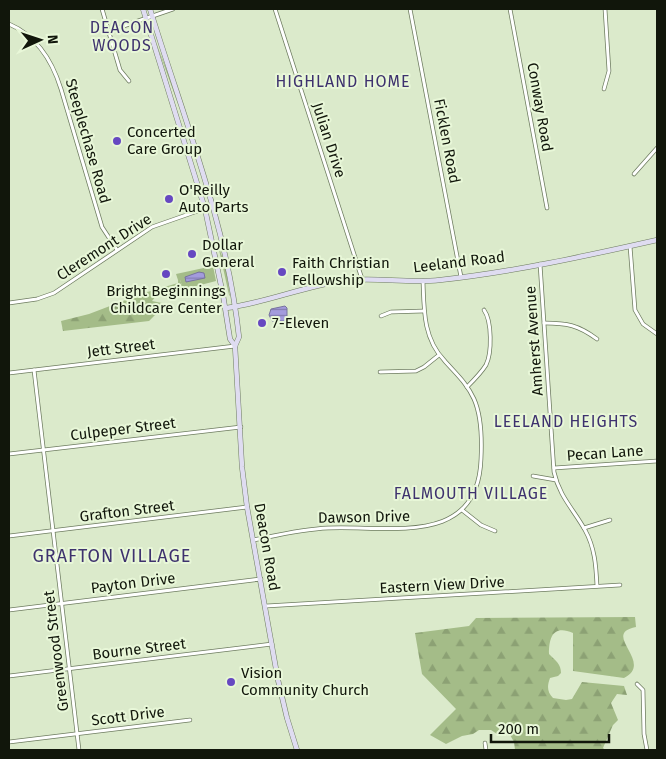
<svg xmlns="http://www.w3.org/2000/svg" width="666" height="759" viewBox="0 0 666 759" font-family="'Fira Sans',sans-serif">
<style>
.green{fill:#a4bc88}
.forest{fill:url(#forest-firs)}
.water{fill:url(#water-rules);stroke:#77739e}
.lines{fill:none;stroke-linecap:round;stroke-linejoin:round}
.street-casing{stroke:#6e7c60;stroke-width:4.5}
.secondary-casing{stroke:#6e7c60;stroke-width:5.5}
.street{stroke:#fff;stroke-width:3}
.secondary{stroke:#dfdcf1;stroke-width:4.5}
.poi-dot{fill:#6648c1;stroke:#e8f7d8;stroke-width:2}
.labels{text-anchor:middle;stroke-width:4;stroke-linejoin:round;paint-order:stroke}
.street-label{font-size:15px;fill:#11160b;stroke:#e8f7d8}
.poi-label{font-size:15px;fill:#11160b;stroke:#e8f7d8;text-anchor:start}
.neighbourhood-label{font-size:16px;letter-spacing:1px;fill:#3e326e;stroke:#e8f7d8}
.quarter-label{font-size:18px;letter-spacing:1px;fill:#3e326e;stroke:#e8f7d8}
</style>
<defs>
<pattern id="forest-firs" width="22" height="20" patternUnits="userSpaceOnUse" patternTransform="scale(1.25)"><rect width="22" height="20" fill="#a4bc88"/><path d="M5 1l3.5 6h-7zM16 11l3.5 6h-7z" fill="#8ca174"/></pattern>
<pattern id="water-rules" width="6" height="5" patternUnits="userSpaceOnUse" patternTransform="scale(1.25)"><rect width="6" height="5" fill="#a39bdd"/><path d="M0 2.5h6" fill="none" stroke="#837db1"/></pattern>
</defs>
<rect width="100%" height="100%" fill="#dbeacb"/>
<g class="green">
<path d="M156,43L169,75L179,107Z"/>
<path d="M218,245L225,264L230,296L229,295Z"/>
<path d="M213,266L216,281L181,290L182,285L180,280H178L176,274Z"/>
</g>
<g class="forest">
<path d="M178,280H180L182,285L181,289C171,291 158,292 152,301L162,303L161,309L149,321L63,331L61,321L89,314L144,293L178,283Z"/>
<path d="M635,617L636,627C600,634 655,662 624,678L573,671V633C554,625 549,636 549,654C556,661 561,664 561,673L558,676L550,678C547,686 547,692 553,698L566,700L572,699L582,682L624,686L627,695L617,694L611,703L618,720L613,725L603,748L605,750H515L514,742L509,733L497,734L491,730H479L473,734L462,736L446,744L430,735L456,709L422,674L415,633L469,626L476,618Z"/>
</g>
<g class="water">
<path d="M199,272L204,273L205,278L186,282L185,277Z"/>
<path d="M285,306L287,308V321H272L269,315L271,309Z"/>
</g>
<g class="lines">
<g class="street-casing">
<g id="street">
<path d="M102,9L120,70L129,81"/>
<path d="M275,9L362,279"/>
<path d="M410,9L461,277"/>
<path d="M510,9L547,208"/>
<path d="M9,24C37,36 52,60 61,89L102,227L117,250"/>
<path d="M109,31L173,9"/>
<path d="M604,89L609,71L605,9"/>
<path d="M634,174L657,148"/>
<path d="M630,246L635,310L643,324L657,334"/>
<path d="M540,264L554,472C559,496 574,510 585,530C595,548 596,566 597,586"/>
<path d="M9,303L37,299L54,293L152,227L212,206"/>
<path d="M381,316L391,312L424,311"/>
<path d="M544,323C567,323 578,325 597,339"/>
<path d="M34,370L79,750"/>
<path d="M380,372L416,371L424,367L439,355"/>
<path d="M9,373L235,346"/>
<path d="M467,387C474,380 481,373 486,365C492,353 492,321 484,310"/>
<path d="M9,454L241,427"/>
<path d="M554,468L657,461"/>
<path d="M533,476L556,480"/>
<path d="M462,510L481,525L495,531"/>
<path d="M584,528L610,520"/>
<path d="M9,536L247,507"/>
<path d="M253,540C278,535 303,529 328,528C389,525 478,548 481,459C482,439 482,417 474,399C467,383 455,373 444,360C423,338 424,309 423,281"/>
<path d="M266,606L620,585"/>
<path d="M9,610L261,579"/>
<path d="M9,676L272,644"/>
<path d="M637,684L643,690L644,734L647,750"/>
<path d="M9,742L190,720"/>
<path d="M485,743L486,750"/>
</g>
</g>
<g class="secondary-casing">
<g id="secondary">
<path d="M143,9L205,209L223,295L230,339L235,346"/>
<path d="M150,9C183,117 227,224 239,337L235,346L242,467L247,507L278,680L287,718L297,750"/>
<path d="M226,308C265,303 302,287 341,281C373,276 407,284 440,280C513,272 586,256 657,240"/>
</g>
</g>
<use href="#street" class="street"/>
<use href="#secondary" class="secondary"/>
</g>
<g class="poi-dot">
<circle cx="117" cy="141" r="5"/>
<circle cx="169" cy="199" r="5"/>
<circle cx="192" cy="254" r="5"/>
<circle cx="282" cy="272" r="5"/>
<circle cx="166" cy="274" r="5"/>
<circle cx="262" cy="323" r="5"/>
<circle cx="231" cy="682" r="5"/>
</g>
<g class="labels">
<g class="street-label">
<text transform="translate(540 107) rotate(80)" y="5">Conway Road</text>
<text transform="translate(329 140) rotate(72)" y="5">Julian Drive</text>
<text transform="translate(88 141) rotate(74)" y="5">Steeplechase Road</text>
<text transform="translate(447 141) rotate(79)" y="5">Ficklen Road</text>
<text transform="translate(104 247) rotate(-33)" y="5">Cleremont Drive</text>
<text transform="translate(459 262) rotate(-7)" y="5">Leeland Road</text>
<text transform="translate(534 341) rotate(-94)" y="5">Amherst Avenue</text>
<text transform="translate(121 348) rotate(-7)" y="5">Jett Street</text>
<text transform="translate(123 429) rotate(-7)" y="5">Culpeper Street</text>
<text transform="translate(605 453) rotate(-4)" y="5">Pecan Lane</text>
<text transform="translate(127 511) rotate(-7)" y="5">Grafton Street</text>
<text transform="translate(364 517) rotate(-1)" y="5">Dawson Drive</text>
<text transform="translate(267 547) rotate(80)" y="5">Deacon Road</text>
<text transform="translate(133 583) rotate(-7)" y="5">Payton Drive</text>
<text transform="translate(442 585) rotate(-3)" y="5">Eastern View Drive</text>
<text transform="translate(139 649) rotate(-7)" y="5">Bourne Street</text>
<text transform="translate(56 651) rotate(-97)" y="5">Greenwood Street</text>
<text transform="translate(128 716) rotate(-7)" y="5">Scott Drive</text>
</g>
<g class="poi-label">
<text x="127" y="137">Concerted<tspan x="127" dy="17">Care Group</tspan></text>
<text x="179" y="195">O'Reilly<tspan x="179" dy="17">Auto Parts</tspan></text>
<text x="202" y="250">Dollar<tspan x="202" dy="17">General</tspan></text>
<text x="292" y="268">Faith Christian<tspan x="292" dy="17">Fellowship</tspan></text>
<text x="166" y="296" text-anchor="middle">Bright Beginnings<tspan x="166" dy="17">Childcare Center</tspan></text>
<text x="272" y="328">7-Eleven</text>
<text x="241" y="678">Vision<tspan x="241" dy="17">Community Church</tspan></text>
</g>
<g class="neighbourhood-label">
<text x="122" y="33">DEACON<tspan x="122" dy="18">WOODS</tspan></text>
<text x="343" y="87">HIGHLAND HOME</text>
<text x="566" y="427">LEELAND HEIGHTS</text>
<text x="471" y="499">FALMOUTH VILLAGE</text>
</g>
<g class="quarter-label">
<text x="112" y="562">GRAFTON VILLAGE</text>
</g>
</g>
<rect width="666" height="759" fill="none" stroke="#11160b" stroke-width="20"/>
<g transform="translate(40 40) rotate(87)" stroke="#e8f7d8" stroke-width="4" paint-order="stroke">
<path d="M0-4L9 19L0 12L-9 19Z" fill="#11160b"/>
<text y="-8" font-size="14" font-weight="bold" text-anchor="middle" fill="#11160b">N</text>
</g>
<path d="M491 734v8h118v-8" fill="none" stroke="#11160b" stroke-width="2.5"/>
<text x="498" y="734" font-size="15" fill="#11160b" stroke="#e8f7d8" stroke-width="4" paint-order="stroke">200 m</text>
</svg>
